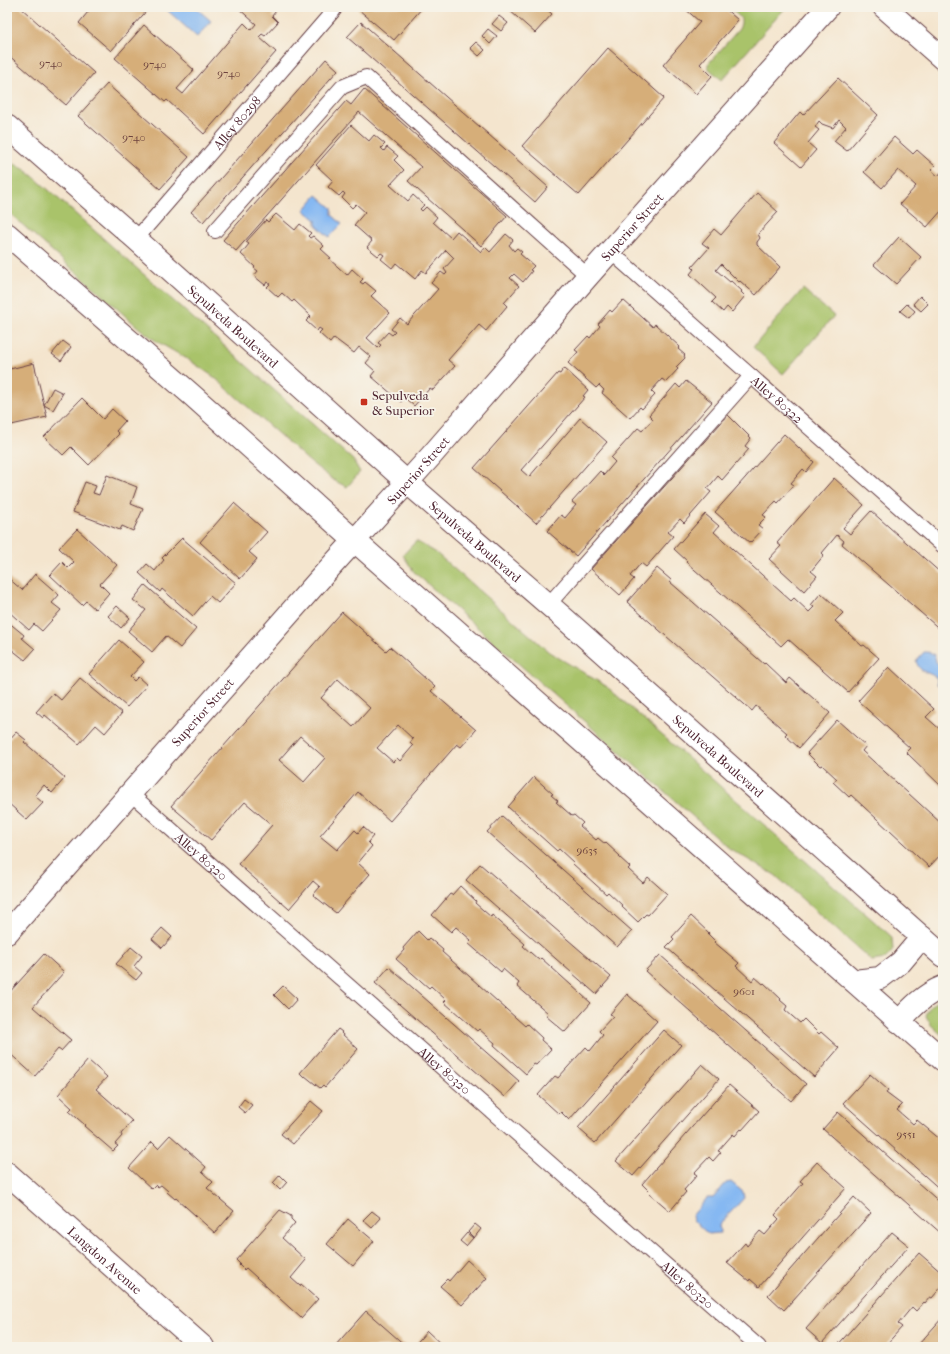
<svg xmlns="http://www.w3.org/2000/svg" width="950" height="1354" viewBox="0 0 950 1354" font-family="'IM FELL French Canon',serif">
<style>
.green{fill:#a9c36a;stroke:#7a714a}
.water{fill:#85b8f2;stroke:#686c8e}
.building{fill:#d6ae79;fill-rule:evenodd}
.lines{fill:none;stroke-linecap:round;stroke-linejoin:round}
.lane-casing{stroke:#643d43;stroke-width:16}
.street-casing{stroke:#643d43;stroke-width:24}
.primary-casing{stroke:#643d43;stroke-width:24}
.lane{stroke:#fff;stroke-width:14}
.street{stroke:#fff;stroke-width:22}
.primary{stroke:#fff;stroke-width:22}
.poi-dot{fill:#c8321e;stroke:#f7f3e8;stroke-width:1.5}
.labels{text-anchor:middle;stroke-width:3.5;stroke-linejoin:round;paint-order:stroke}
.number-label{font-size:11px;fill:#6d433e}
.street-label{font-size:13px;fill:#4a1f2b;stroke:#f7f3e8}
.poi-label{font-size:13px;fill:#4a1f2b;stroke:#f7f3e8;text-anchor:start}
</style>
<rect width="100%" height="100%" fill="#f7f3e8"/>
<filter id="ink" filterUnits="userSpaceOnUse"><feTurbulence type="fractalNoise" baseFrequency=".025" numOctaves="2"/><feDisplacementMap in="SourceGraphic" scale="8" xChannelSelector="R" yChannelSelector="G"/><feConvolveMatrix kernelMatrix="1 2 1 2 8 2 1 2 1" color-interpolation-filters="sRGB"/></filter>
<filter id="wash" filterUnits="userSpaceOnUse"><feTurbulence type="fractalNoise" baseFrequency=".012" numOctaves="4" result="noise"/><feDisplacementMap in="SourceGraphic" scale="16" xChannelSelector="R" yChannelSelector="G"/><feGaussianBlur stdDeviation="0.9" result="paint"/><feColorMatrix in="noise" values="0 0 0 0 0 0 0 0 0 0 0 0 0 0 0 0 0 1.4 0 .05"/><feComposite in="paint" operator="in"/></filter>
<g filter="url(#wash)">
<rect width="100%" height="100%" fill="#f4e5ce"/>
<g class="green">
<path d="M728,7H786L722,80L708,68V64L739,29C741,25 742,21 740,17Z"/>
<path d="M7,160L24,169L34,177L353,460L360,472L347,487L335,481L310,462L214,377L189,360L156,341L139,328L7,211Z"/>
<path d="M803,289L834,316L783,374L753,347Z"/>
<path d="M416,541L435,552L549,652L606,686L892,937L893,951L885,959L872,961L775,875L730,849L414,572L403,555Z"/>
<path d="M943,1000V1036L931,1025L926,1016C928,1007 933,1001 943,1000Z"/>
</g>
<g class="water">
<path d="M170,7H195L211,21L197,37L167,10Z"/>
<path d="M317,195L332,208V215L342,224L329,237L316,225V220L304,210Z"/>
<path d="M924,652C932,652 935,653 936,662L941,666L943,665V689L937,684V678C928,671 920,674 916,661Z"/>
<path d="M731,1182L743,1192L744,1198L719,1225L720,1233L708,1234L693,1220L692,1216L707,1198H713L726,1183Z"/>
</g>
<g id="blocks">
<g class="building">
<path d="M7,7H20L94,73L66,105L7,54Z"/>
<path d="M92,7H150L111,51L79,23Z"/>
<path d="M237,7H279L272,16L278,22L265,36L262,34L259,37L276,52L204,134L167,100L165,102L115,58L144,25L194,70L177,89L183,94L244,23L251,30L256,24Z"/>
<path d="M360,7H423L394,40L358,9Z"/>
<path d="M511,7H544L552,14L535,33L509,10Z"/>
<path d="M683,7H723L738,20L700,64L712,76L696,94L663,65L700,22Z"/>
<path d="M499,16L508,23L501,31L492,24Z"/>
<path d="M361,22L548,187L535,202L347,37Z"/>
<path d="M488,29L497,36L490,44L482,36Z"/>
<path d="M476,42L485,50L479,56L470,48Z"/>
<path d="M608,48L664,98L579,195L522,146Z"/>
<path d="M326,59L338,70L203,222L191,212Z"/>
<path d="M838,78L878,115L847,151L834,141L846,127L839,120L833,128L822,124L819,121L815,127L819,130L808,143L816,150L801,167L774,143L800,112L803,115Z"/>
<path d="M107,84L189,157L160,189L78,116Z"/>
<path d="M364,89L507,216L481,246L408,181L421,167L359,112L236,251L223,240L346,101L351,105Z"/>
<path d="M351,125L369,141L374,135L385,144L381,148L384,151L387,147L398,156L394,160L404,170L390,185L408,201L413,195L424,205L420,209L422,211L426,207L437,217L433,222L451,238L457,231L481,252L485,247L490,252L506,234L513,240L509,245L514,251L517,248L522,252L520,254L534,266L530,270L532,271L523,282L514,274L510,278L519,286L504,303L507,306L486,331L479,325L448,360L455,366L433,390L430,388L414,406L405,398L401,402L371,376L375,371L366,363L371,357L359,347L354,353L334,338L330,343L319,333L322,330L319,328L317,331L306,321L311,316L294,300L292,302L282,293L278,297L267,287L270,284L267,282L265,285L254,276L258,271L254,268L255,267L241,254L249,244L246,242L266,220L268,222L276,214L295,230L300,224L311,233L308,236L310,238L313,236L324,246L321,249L331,258L329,259L347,275L352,269L363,279L360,282L363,284L365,282L376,291L371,296L390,313L367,338L378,348L381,345L378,343L388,332L392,335L395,332L391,329L400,318L407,324L438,289L431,283L441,272L445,275L447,273L444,269L454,258L446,250L426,273L422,270L415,279L396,263L392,268L381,259L384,255L381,253L378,256L367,247L372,241L354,225L365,212L356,204L352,208L342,198L345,194L343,192L339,196L328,187L333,181L316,165Z"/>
<path d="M894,137L913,154L917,150L935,166L931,170L938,176L943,170V209L927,227L900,204L916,186L898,170L882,188L864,172Z"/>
<path d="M757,193L778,212L758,234L760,238L757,242V245L780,267L756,295L740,281L739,282L721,264L716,270L730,282L731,281L742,291L741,292L745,296L732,312L727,307L723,312L712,302L716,298L690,274L694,269L692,267L709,248L702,243L714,229L721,235Z"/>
<path d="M899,237L921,257L896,284L874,265Z"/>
<path d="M920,296L928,304L921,311L913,304Z"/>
<path d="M623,300L653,327L655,324L680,347L678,349L685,355L684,356L685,358L676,367L678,369L666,382L662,379L651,391L655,395L642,409L640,407L630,418L602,393L604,390L599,385L596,388L568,363L578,352L575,350L588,336L590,338L600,326L598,324L610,310L612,312Z"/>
<path d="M907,304L915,311L909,318L900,311Z"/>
<path d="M63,341L71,347L61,361L52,354Z"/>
<path d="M8,358L10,369L34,363L47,417L7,426Z"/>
<path d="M564,368L588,390L583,396L585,397L521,470L529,477L580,418L607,442L536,523L474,468L558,373L560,374Z"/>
<path d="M686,381L712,402L576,556L547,531L561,515L565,518L576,505L572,502L600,471L604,475L615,462L611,458L638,428L642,431L653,419L649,415L676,384L680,388Z"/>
<path d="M53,388L63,393L53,410L44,405Z"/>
<path d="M82,398L103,419L112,409L125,421L116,431L119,434L89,465L71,447L63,455L44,437Z"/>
<path d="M728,415L751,438L745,446L749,449L722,480L718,476L707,489L711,492L684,523L680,519L668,532L673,536L646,567L641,563L630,576L634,579L620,595L591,569Z"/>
<path d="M784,434L814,462L806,472L803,469L791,483L794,485L778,503L776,501L763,515L766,517L758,525L763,529L750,543L715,512Z"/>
<path d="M107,475L137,487L131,504L143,509L133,531L122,526L120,530L73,512L85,482L96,486L93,493L99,495Z"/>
<path d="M834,478L864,505L843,528L850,534L871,511L943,575V632L842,544L844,541L837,535L822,553L824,555L811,571L817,576L804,591L769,559L781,546L777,543Z"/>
<path d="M234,503L267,532L249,552L257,559L240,579L200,542Z"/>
<path d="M705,514L719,526L714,532L791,601L794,598L809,612L814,607L811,605L821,593L843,613L835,621L862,646L864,645L879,658L848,692L788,639L781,646L686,562L687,561L674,549Z"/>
<path d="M77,529L117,565L100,584L109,593L95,609L86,601L82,605L50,575L62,562L68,568L74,562L59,548Z"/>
<path d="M182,538L224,574V573L236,583L218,603L210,596L193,616L162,589L160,592L139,573L147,564L155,571L164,560L162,558Z"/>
<path d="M657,568L671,580L670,582L764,664L765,663L786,683L790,678L830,713L799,748L785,735L787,733L756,706L752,711L627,602Z"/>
<path d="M35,574L59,595L52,603L61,610L42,631L34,624L29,630L7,610V577L22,590Z"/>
<path d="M145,585L196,629L180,648L166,636L152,652L128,631L146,610L133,600Z"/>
<path d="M117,606L130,618L121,628L108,616Z"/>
<path d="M342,612L386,651L390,647L435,687L431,691L476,730L461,747L457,744L390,821L358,792L320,836L337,850L355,830L358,833L363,827L373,836L368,842L372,846L358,863L370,874L336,913L313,895L320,887L313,881L289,909L238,864L272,825L245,802L211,840L171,806ZM338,679L370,708L353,727L321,698ZM398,725L413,739L410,743L413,746L400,761L397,758L393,762L377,748ZM300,736L325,758L304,782L279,760Z"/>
<path d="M7,621L24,635L22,638L35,649L25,660L11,649L7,654Z"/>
<path d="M119,640L144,662L130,677L134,681L138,677L147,685L127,707L89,674Z"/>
<path d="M889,667L934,709L926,717L943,732V788L906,752L910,748L858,701Z"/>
<path d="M80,678L122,713L105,733L96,725L79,744L45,715L43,718L36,712L53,693L61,700Z"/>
<path d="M837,720L866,746L862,751L943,825V852L929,867L851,795L849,797L833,782L837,779L822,765L820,766L807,753Z"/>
<path d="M16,732L26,740L24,742L65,778L52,793L44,785L35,796L43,803L27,820L7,802V742Z"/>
<path d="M534,777L553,794L551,795L558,801L556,802L572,816L574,815L583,823L580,826L596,840L598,838L605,844L606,843L620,856L619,857L630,867L628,869L643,883L648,877L667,894L648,915L646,914L638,922L622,907L623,906L608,892L606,894L573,864L574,863L559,849L557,851L508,807Z"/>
<path d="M502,816L632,931L617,947L487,832Z"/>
<path d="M480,864L611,977L596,994L466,880Z"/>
<path d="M460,886L476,901L475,903L491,917L492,915L525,944L523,946L539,960L541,958L591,1003L565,1032L546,1016L548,1013L517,986L519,983L503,969L501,972L468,943L471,940L456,927L451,932L432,915L450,894L452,895Z"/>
<path d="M691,916L709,933L708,934L715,941L714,942L739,963L736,966L752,981L755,977L763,984L764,983L781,999L780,1000L787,1006L785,1010L800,1023L804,1019L819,1034L821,1032L839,1048L814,1077L666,947L674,939L672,937Z"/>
<path d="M162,928L172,937L162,948L152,939Z"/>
<path d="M418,931L427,940L429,938L443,950L442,952L525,1026L527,1024L542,1038L541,1040L551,1049L536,1065L534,1064L526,1074L494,1045L495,1043L479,1029L477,1031L444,1002L446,1000L431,986L429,988L396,959L404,950L403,948Z"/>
<path d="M131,947L142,956L134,966L142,973L136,980L116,964Z"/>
<path d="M44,954L64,972L33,1007L71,1040L61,1051L58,1049L35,1076L7,1051V995Z"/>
<path d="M660,955L806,1084L791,1101L645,971Z"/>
<path d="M389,967L519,1081L505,1097L375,983Z"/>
<path d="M283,986L297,999L288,1009L274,995Z"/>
<path d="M627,994L657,1021L569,1120L561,1112L559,1114L538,1095L555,1076L558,1078L586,1047L590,1051L603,1035L599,1031L613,1016L610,1014Z"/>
<path d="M338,1029L342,1032L341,1033L358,1049L325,1087L323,1085L320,1088L305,1076L304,1077L300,1073Z"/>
<path d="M664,1030L681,1045L595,1143L578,1128Z"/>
<path d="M88,1060L107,1077L96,1089L132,1121L121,1134L122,1136L115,1144L118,1146L113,1151L84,1126L85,1125L69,1111L72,1108L58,1095Z"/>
<path d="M702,1064L719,1079L633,1176L616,1161Z"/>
<path d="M870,1074L888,1090L886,1093L902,1105L897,1110L913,1124L917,1120L941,1140L940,1141L943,1144V1192L843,1103Z"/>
<path d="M729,1085L759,1111L742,1130L741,1129L735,1136L733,1134L718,1151L721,1152L713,1161L709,1157L694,1173L697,1175L684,1190L686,1192L670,1211L649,1193L650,1192L642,1184Z"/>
<path d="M244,1099L252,1105L245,1113L238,1107Z"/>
<path d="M311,1101L323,1111L293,1144L281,1134Z"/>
<path d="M838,1112L943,1205V1235L823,1129Z"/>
<path d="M170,1135L206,1167L202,1172L213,1182L207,1188L234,1211L215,1233L176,1198L175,1199L167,1192L168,1191L161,1185L158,1187L156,1185L152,1189L129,1168L152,1142L158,1148Z"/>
<path d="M817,1162L846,1188L759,1287L750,1279L749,1281L727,1263L745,1243L747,1246L760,1231L765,1235L779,1219L775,1215L803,1183L800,1181Z"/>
<path d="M280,1175L287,1182L280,1190L273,1183Z"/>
<path d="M854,1197L871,1213L784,1310L768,1295Z"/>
<path d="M280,1210L291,1216V1219L295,1223L282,1238L306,1260L291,1278L300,1286L301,1284L318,1299L301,1318L246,1268L244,1270L239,1265L240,1264L236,1260Z"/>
<path d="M372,1211L381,1218L372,1228L363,1220Z"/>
<path d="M348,1219L374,1241L353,1266L327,1244Z"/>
<path d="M475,1224L481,1229L474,1238L468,1232Z"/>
<path d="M892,1232L909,1246L822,1343L806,1329Z"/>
<path d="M467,1233L473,1238L466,1246L460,1241Z"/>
<path d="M919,1253L943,1274V1285L932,1298L930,1297L925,1303L924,1302L916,1311L912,1307L898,1324L902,1327L884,1347H836Z"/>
<path d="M467,1260L487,1278L462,1305L440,1286L447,1279L449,1281Z"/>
<path d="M366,1311L407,1347H334Z"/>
<path d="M943,1317V1347H920L918,1345Z"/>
<path d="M427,1331L443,1346L442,1347H413Z"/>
</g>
</g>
</g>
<g filter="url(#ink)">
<use href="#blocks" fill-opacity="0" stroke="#643d43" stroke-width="1"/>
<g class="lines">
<g class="lane-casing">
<g id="lane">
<path d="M215,231L342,87L366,77L588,276"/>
<path id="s1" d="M136,239L334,10L330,7"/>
<path id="s2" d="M611,252L943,546"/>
<path d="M548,605L751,376"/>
<path id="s3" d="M131,794L759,1347"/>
</g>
</g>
<g class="street-casing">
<g id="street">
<path d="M884,7L943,59"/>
<path id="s4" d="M7,933L318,581L431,456L588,276L828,7"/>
<path id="s5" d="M7,1173L203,1347"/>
</g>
</g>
<g class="primary-casing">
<g id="primary">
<path id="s6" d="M7,126L136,239L408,483L565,619L943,956"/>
<path d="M7,234L193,396L355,541L943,1060"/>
<path d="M854,981L880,978L901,962L922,937"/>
<path d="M899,1022C912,1007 925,994 943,987"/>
</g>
</g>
<use href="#lane" class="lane"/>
<use href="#street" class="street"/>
<use href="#primary" class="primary"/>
</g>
</g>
<rect class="poi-dot" x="360" y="398" width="8" height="8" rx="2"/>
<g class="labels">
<g class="number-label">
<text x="51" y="67">9740</text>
<text x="155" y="68">9740</text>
<text x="229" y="77">9740</text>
<text x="134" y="141">9740</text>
<text x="587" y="854">9635</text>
<text x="744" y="995">9601</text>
<text x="906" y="1138">9551</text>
</g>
<g class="street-label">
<text dy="5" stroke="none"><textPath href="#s1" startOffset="154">Alley 80298</textPath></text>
<text dy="5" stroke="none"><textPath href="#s4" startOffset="943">Superior Street</textPath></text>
<text dy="5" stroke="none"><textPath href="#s6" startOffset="302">Sepulveda Boulevard</textPath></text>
<text dy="5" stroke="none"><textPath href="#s2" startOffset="222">Alley 80322</textPath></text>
<text dy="5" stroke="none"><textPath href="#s4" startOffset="619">Superior Street</textPath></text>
<text dy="5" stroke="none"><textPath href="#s6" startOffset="626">Sepulveda Boulevard</textPath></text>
<text dy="5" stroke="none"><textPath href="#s4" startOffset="295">Superior Street</textPath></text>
<text dy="5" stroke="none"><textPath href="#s6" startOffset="950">Sepulveda Boulevard</textPath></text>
<text dy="5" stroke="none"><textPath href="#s3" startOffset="94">Alley 80320</textPath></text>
<text dy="5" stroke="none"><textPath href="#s3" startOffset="418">Alley 80320</textPath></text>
<text dy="5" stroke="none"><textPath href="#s5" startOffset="131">Langdon Avenue</textPath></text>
<text dy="5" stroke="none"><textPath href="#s3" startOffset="742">Alley 80320</textPath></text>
</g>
<g class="poi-label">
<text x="372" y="400">Sepulveda<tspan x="372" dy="15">&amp; Superior</tspan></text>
</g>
</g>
<rect width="950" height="1354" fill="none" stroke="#f7f3e8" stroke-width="24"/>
</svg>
